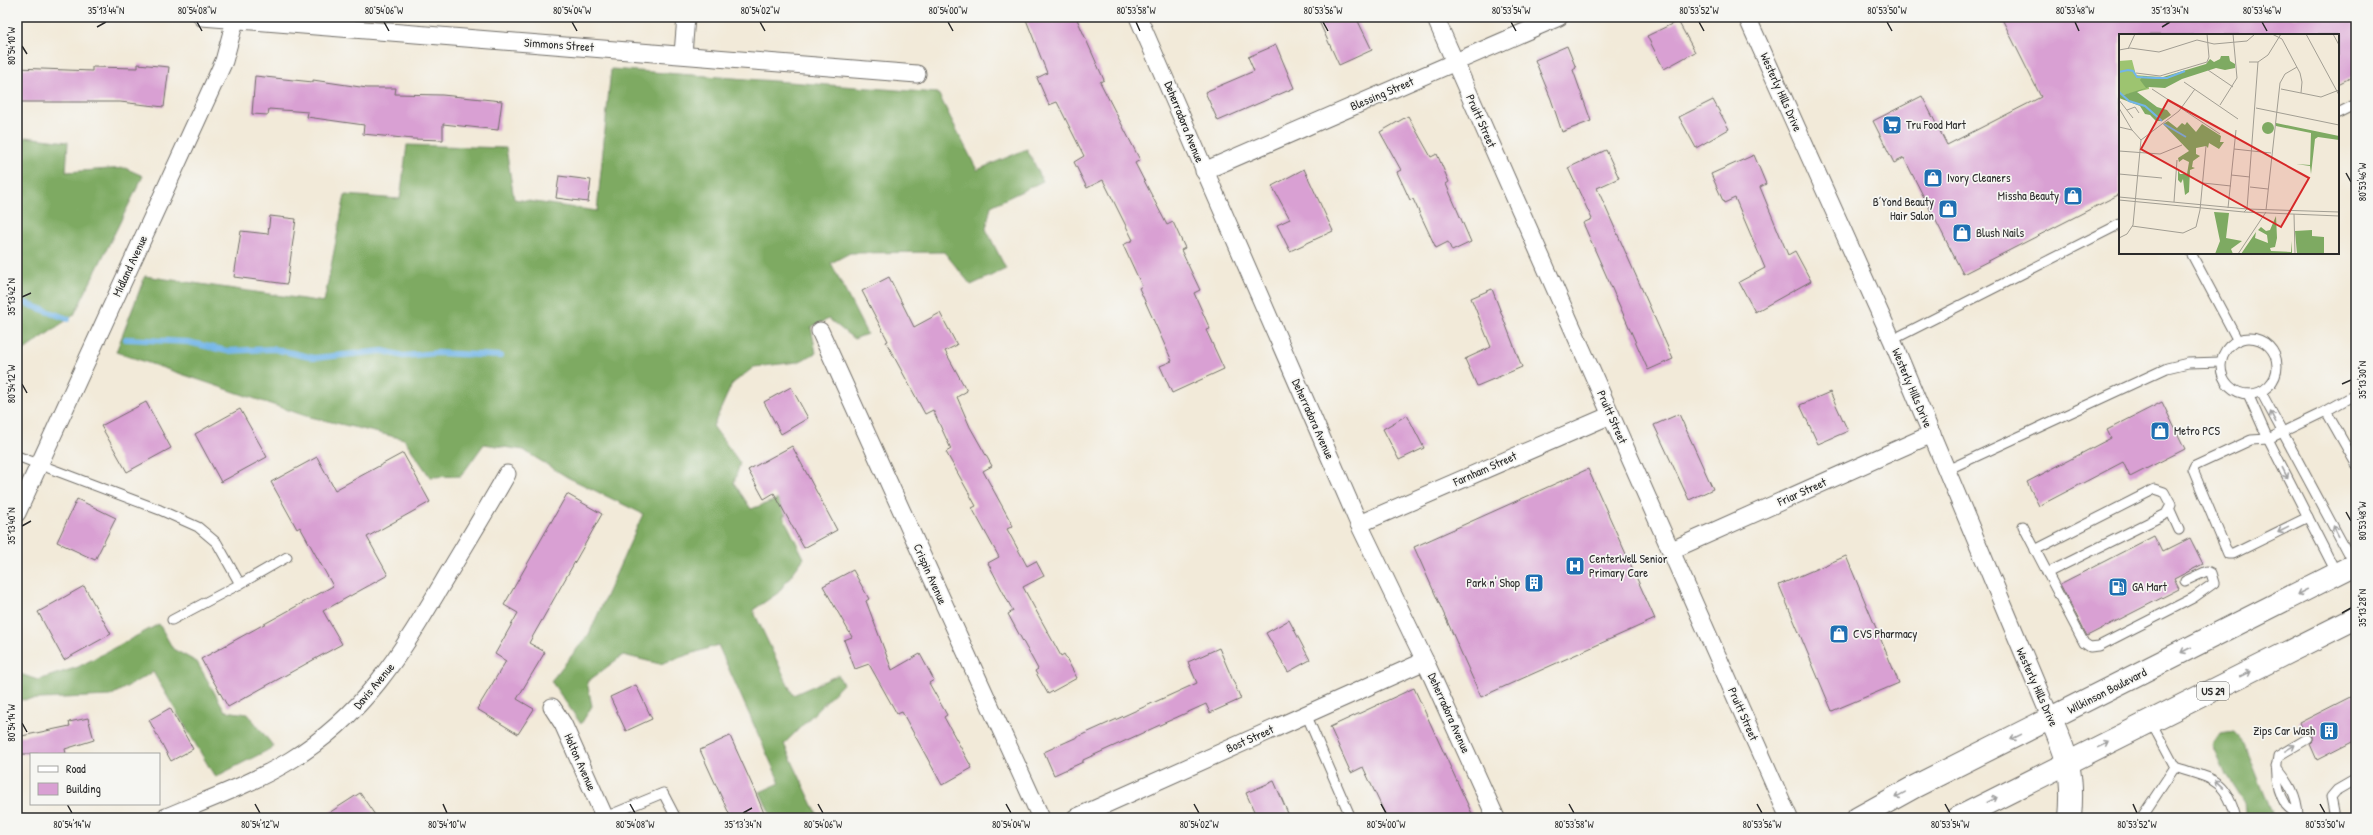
<svg xmlns="http://www.w3.org/2000/svg" width="2373" height="835" viewBox="0 0 2373 835" font-family="'Patrick Hand',sans-serif">
<style>
.forest{fill:#7eaa62;stroke:#546a46}
.lines{fill:none;stroke-linecap:round;stroke-linejoin:round}
.stream{stroke:#72b5e8;stroke-width:6}
.building{fill:#d9a0d3}
.service-casing{stroke:#716e68;stroke-width:11}
.minor-casing{stroke:#716e68;stroke-width:19}
.secondary-casing{stroke:#716e68;stroke-width:24}
.primary-casing{stroke:#716e68;stroke-width:24}
.service{stroke:#fff;stroke-width:9}
.minor{stroke:#fff;stroke-width:17}
.secondary{stroke:#fff;stroke-width:22}
.primary{stroke:#fff;stroke-width:22}
.oneway{stroke:#a0a0a0}
.ticks{fill:none;stroke:#2b2b2b;stroke-width:1.5}
.labels{text-anchor:middle;stroke-width:3.5;stroke-linejoin:round;paint-order:stroke}
.shield{fill:#f6f6f2;stroke:#686867;stroke-width:1}
.shield-label{font-size:11px;font-weight:bold;fill:#2b2b2b}
.street-label{font-size:12px;fill:#2b2b2b;stroke:#f6f6f2}
.poi-label{font-size:12px;fill:#2b2b2b;stroke:#f6f6f2;text-anchor:start}
.inset-river{fill:none;stroke:#72b5e8;stroke-width:2}
.inset-road{fill:none;stroke:#a29e93;stroke-width:1}
.view{fill:#d62828;fill-opacity:0.15;stroke:#d62828;stroke-width:2}
.inset-edge{fill:none;stroke:#2b2b2b;stroke-width:2}
.neatline{fill:none;stroke:#2b2b2b;stroke-width:1.5}
.ticks-label{font-size:10px;text-anchor:middle;fill:#2b2b2b}
</style>
<rect width="100%" height="100%" fill="#f6f6f2"/>
<filter id="ink" filterUnits="userSpaceOnUse"><feTurbulence type="fractalNoise" baseFrequency=".025" numOctaves="2"/><feDisplacementMap in="SourceGraphic" scale="8" xChannelSelector="R" yChannelSelector="G"/><feConvolveMatrix kernelMatrix="1 2 1 2 8 2 1 2 1" color-interpolation-filters="sRGB"/></filter>
<filter id="wash" filterUnits="userSpaceOnUse"><feTurbulence type="fractalNoise" baseFrequency=".012" numOctaves="4" result="noise"/><feDisplacementMap in="SourceGraphic" scale="16" xChannelSelector="R" yChannelSelector="G"/><feGaussianBlur stdDeviation="0.9" result="paint"/><feColorMatrix in="noise" values="0 0 0 0 0 0 0 0 0 0 0 0 0 0 0 0 0 1.4 0 .05"/><feComposite in="paint" operator="in"/></filter>
<g filter="url(#wash)">
<rect width="100%" height="100%" fill="#f2ead9"/>
<g class="forest">
<path d="M611,69L938,93L977,170L1027,149L1043,181L991,206L986,229L1006,269L971,285L944,252L850,253L831,263L867,334L854,339L829,319L811,327L816,353L798,362L754,367L732,384L713,426L740,463L734,483L751,509L809,488L814,498L783,516L804,558L778,593L753,610L793,695L838,675L843,684L784,744L819,818H772L760,792L780,783L718,645L660,664L623,655L587,682L592,706L581,724L551,681L589,634L643,514L567,477L523,450L484,444L461,476L430,477L404,439L306,416L116,352L145,276L324,302L345,195L400,199L407,145L506,148L514,199L597,211Z"/>
<path d="M25,137L68,142L66,172L125,168L143,176L74,315L17,355V172L20,171Z"/>
<path d="M159,624L173,649L197,662L225,711L248,714L274,747L215,777L153,672L110,696L17,700V673L38,680L78,667Z"/>
<path d="M2233,732L2245,745L2274,818H2246L2244,803L2225,773L2213,746L2221,734Z"/>
</g>
<g class="lines">
<g class="stream">
<path d="M17,300L68,319"/>
<path d="M126,339L188,342L227,351L274,349L314,358L383,351L403,356L437,353L500,356"/>
</g>
</g>
<g id="blocks">
<g class="building">
<path d="M1025,17H1076L1104,80L1100,82L1140,160L1135,163L1167,225L1173,222L1185,248L1181,250L1200,290L1194,293L1210,329L1206,330L1224,369L1172,393L1160,366L1172,361L1139,288L1142,286L1123,245L1133,240L1103,180L1087,188L1074,162L1084,156L1057,102L1049,105L1037,78L1047,73Z"/>
<path d="M1317,17H1356L1372,50L1339,65Z"/>
<path d="M2001,17H2356V75L2338,84V35H2120V194L1963,274L1904,158L1894,163L1873,121L1922,96L1947,145L2041,97Z"/>
<path d="M1678,21L1695,52L1664,69L1647,36Z"/>
<path d="M1276,45L1294,88L1218,121L1205,92L1254,71L1248,57Z"/>
<path d="M1567,46L1576,68L1573,70L1591,121L1562,132L1551,99L1535,60Z"/>
<path d="M138,64L169,67L164,107L120,102H17V68L92,71V67L138,68Z"/>
<path d="M255,76L313,82V80L367,88H396L395,94L442,95L502,101L498,130L443,124V140L413,139L363,134L364,125L307,117L308,112L269,109L268,115L252,114Z"/>
<path d="M1713,100L1729,129L1696,148L1679,117Z"/>
<path d="M1408,116L1431,157L1437,154L1449,182L1446,184L1471,242L1452,251L1448,242L1436,248L1413,199L1410,200L1397,172L1401,170L1380,132Z"/>
<path d="M1606,150L1619,178L1597,188L1673,359L1648,370L1583,223L1592,219L1568,168Z"/>
<path d="M1754,155L1766,184L1760,187L1788,255L1795,251L1811,281L1755,312L1739,282L1765,268L1735,198L1724,203L1711,174Z"/>
<path d="M1304,169L1333,231L1290,251L1277,225L1290,219L1272,186Z"/>
<path d="M559,176L591,180L588,202L556,198Z"/>
<path d="M270,216L296,219L287,284L234,277L241,231L268,234Z"/>
<path d="M889,277L914,327L940,313L957,345L945,351L967,391L957,397L970,427L992,466L983,471L1013,526L1007,529L1027,566L1036,561L1044,576L1023,587L1061,656L1064,654L1077,678L1048,694L1035,671L1038,669L1008,614L1013,611L988,563L999,557L972,508L976,506L946,452L951,449L933,410L925,414L886,342L888,341L862,291Z"/>
<path d="M1492,289L1522,367L1477,386L1465,359L1491,347L1471,298Z"/>
<path d="M791,387L808,418L781,434L764,402Z"/>
<path d="M1830,392L1848,431L1818,444L1800,405Z"/>
<path d="M146,402L171,448L127,472L101,426Z"/>
<path d="M2162,402L2185,449L2130,477L2123,462L2039,506L2027,482L2111,438L2107,430Z"/>
<path d="M240,409L267,457L221,482L195,434Z"/>
<path d="M1679,414L1713,489L1689,500L1654,425Z"/>
<path d="M1407,415L1424,448L1399,460L1383,429Z"/>
<path d="M792,446L837,530L804,548L774,493L764,499L748,470Z"/>
<path d="M403,453L430,502L367,537L388,575L323,611L342,644L228,707L201,659L333,586L300,527L297,529L271,482L317,457L335,490Z"/>
<path d="M1588,469L1655,619L1481,697L1414,547Z"/>
<path d="M567,494L602,514L529,643L545,652L517,699L534,709L518,734L477,709L506,661L495,654L518,613L504,605Z"/>
<path d="M77,499L116,518L95,560L57,542Z"/>
<path d="M2154,536L2162,552L2190,538L2203,564L2174,579L2179,589L2087,636L2060,584Z"/>
<path d="M1846,556L1899,683L1832,711L1779,585Z"/>
<path d="M853,570L869,599L866,601L892,670L920,654L934,680L929,683L947,715L944,717L972,768L942,785L902,712L897,714L869,664L855,669L844,640L852,637L823,586Z"/>
<path d="M84,586L111,634L64,660L38,612Z"/>
<path d="M1289,620L1310,660L1288,672L1266,633Z"/>
<path d="M1219,648L1241,699L1210,713L1206,704L1083,760V762L1054,775L1044,752L1197,683L1188,662Z"/>
<path d="M636,685L652,719L626,731L610,697Z"/>
<path d="M1414,688L1474,818H1387L1363,767L1351,773L1330,727Z"/>
<path d="M2356,694V740L2317,760L2310,744L2312,742V736L2310,734H2304L2299,723Z"/>
<path d="M170,708L193,749L171,761L149,720Z"/>
<path d="M88,718L94,740L65,749L66,754H17V737L70,726L69,722Z"/>
<path d="M730,736L754,789L766,818H731L700,750Z"/>
<path d="M1274,781L1290,818H1257L1246,793Z"/>
<path d="M360,793L377,818H321Z"/>
</g>
</g>
</g>
<g filter="url(#ink)">
<use href="#blocks" fill-opacity="0" stroke="#716e68" stroke-width="1"/>
<g class="lines">
<g class="service-casing">
<g id="service">
<path d="M2338,113L2356,104"/>
<path d="M2191,253L2238,341"/>
<circle cx="2249" cy="366" r="28"/>
<path d="M1892,340L2120,224"/>
<path d="M2261,392L2354,565"/>
<path d="M2248,394L2268,439L2337,574"/>
<path d="M2326,411L2356,394"/>
<path d="M17,456L160,510L198,527L217,543L240,584L172,620"/>
<path d="M1947,470L2167,368L2188,363L2221,362"/>
<path d="M2170,510L2179,530"/>
<path d="M2308,517L2233,554H2228L2193,470L2195,466L2251,440L2268,439L2326,411L2356,464"/>
<path d="M2023,526L2084,643L2090,647L2099,646L2193,598L2214,583L2211,573L2207,571L2185,581"/>
<path d="M2035,550L2155,489L2164,492L2171,505L2166,514L2047,573"/>
<path d="M240,584L287,557"/>
<path d="M1306,714L1351,818"/>
<path d="M2175,767C2211,779 2225,777 2236,818"/>
<path d="M2276,767C2289,782 2297,795 2298,815"/>
<path d="M605,817L663,793L676,818"/>
<path d="M2141,818L2175,767L2151,722"/>
<path d="M2300,818C2296,812 2290,810 2286,805C2276,789 2275,773 2278,756L2307,739"/>
<path d="M2335,818L2331,797L2337,790L2356,779"/>
</g>
</g>
<g class="minor-casing">
<g id="minor">
<path d="M202,17L917,74"/>
<path d="M1138,17L1359,524L1425,661L1496,818"/>
<path d="M1435,17L1789,818"/>
<path d="M1747,17L1892,340L2051,719"/>
<path d="M683,54L686,17"/>
<path d="M1204,171L1559,17"/>
<path d="M820,331L1041,818"/>
<path d="M17,513L224,61L236,17"/>
<path d="M1359,524L1611,415"/>
<path d="M1672,550L1932,434"/>
<path d="M552,707L563,724L605,818"/>
<path d="M164,818C206,800 252,784 291,760C364,715 400,655 442,584C464,547 486,511 507,474"/>
<path d="M1075,818L1425,661"/>
</g>
</g>
<g class="secondary-casing">
<path id="secondary" d="M2051,719C2068,758 2074,774 2070,818"/>
</g>
<g class="primary-casing">
<g id="primary">
<path d="M1858,818L1914,787L2356,564"/>
<path d="M1958,818L2356,618"/>
</g>
</g>
<use href="#service" class="service"/>
<use href="#minor" class="minor"/>
<use href="#secondary" class="secondary"/>
<use href="#primary" class="primary"/>
</g>
<defs><path id="oneway-shaft" d="M-6 0H5M1.5-3L5.5 0L1.5 3" fill="none" stroke-width="1.6" stroke-linecap="round" stroke-linejoin="round"/></defs>
<g class="oneway">
<use href="#oneway-shaft" transform="translate(2273 417) rotate(-117)"/>
<use href="#oneway-shaft" transform="translate(2285 473) rotate(63)"/>
<use href="#oneway-shaft" transform="translate(2283 530) rotate(154)"/>
<use href="#oneway-shaft" transform="translate(2336 531) rotate(-117)"/>
<use href="#oneway-shaft" transform="translate(2302 592) rotate(153)"/>
<use href="#oneway-shaft" transform="translate(2186 650) rotate(153)"/>
<use href="#oneway-shaft" transform="translate(2245 674) rotate(-27)"/>
<use href="#oneway-shaft" transform="translate(2016 737) rotate(154)"/>
<use href="#oneway-shaft" transform="translate(2104 745) rotate(-26)"/>
<use href="#oneway-shaft" transform="translate(2290 748) rotate(-31)"/>
<use href="#oneway-shaft" transform="translate(2219 784) rotate(-137)"/>
<use href="#oneway-shaft" transform="translate(1900 795) rotate(151)"/>
<use href="#oneway-shaft" transform="translate(1992 800) rotate(-27)"/>
</g>
</g>
<path class="ticks" d="M197,22L202,31M384,22L389,31M572,22L577,31M760,22L765,31M948,22L953,31M1136,22L1140,31M1323,22L1328,31M1511,22L1516,31M1699,22L1704,31M1887,22L1892,31M2075,22L2079,31M2262,22L2267,31M97,27L106,22M2162,27L2170,22M22,46L27,54M2346,173L2351,182M22,297L31,293M22,384L27,393M2342,384L2351,380M2346,512L2351,521M22,526L31,521M2342,613L2351,608M22,723L27,732M67,804L72,813M255,804L260,813M443,804L447,813M630,804L635,813M818,804L823,813M1006,804L1011,813M1194,804L1199,813M1381,804L1386,813M1569,804L1574,813M1757,804L1762,813M1945,804L1950,813M2133,804L2137,813M2320,804L2325,813M743,813L752,808"/>
<defs>
<g id="supermarket-square" transform="scale(1)"><rect x="-9" y="-9" width="18" height="18" rx="4" fill="#1f6fb2" stroke="#f6f6f2"/><path d="M-6-5.5h2.5l.6 2H6L4.5 2H-2.5L-4.4-4H-6ZM-1.5 3.2a1.3 1.3 0 1 0 .1 0ZM3 3.2a1.3 1.3 0 1 0 .1 0Z" fill="#fff"/></g>
<g id="shop-square" transform="scale(1)"><rect x="-9" y="-9" width="18" height="18" rx="4" fill="#1f6fb2" stroke="#f6f6f2"/><path d="M-5-2.5h2.3a2.7 3.5 0 0 1 5.4 0H5L5.5 6h-11ZM-1.5-2.5h3a1.5 2.3 0 0 0-3 0Z" fill="#fff"/></g>
<g id="hospital-square" transform="scale(1)"><rect x="-9" y="-9" width="18" height="18" rx="4" fill="#1f6fb2" stroke="#f6f6f2"/><path d="M-5-5h3v3.5h4V-5h3V5h-3V1.5h-4V5h-3Z" fill="#fff"/></g>
<g id="building-square" transform="scale(1)"><rect x="-9" y="-9" width="18" height="18" rx="4" fill="#1f6fb2" stroke="#f6f6f2"/><path d="M-4-6H4V6H1V3H-1V6H-4ZM-2.5-4.3h1.7v1.8h-1.7ZM.8-4.3h1.7v1.8H.8ZM-2.5-1h1.7V.8h-1.7ZM.8-1h1.7V.8H.8Z" fill="#fff"/></g>
<g id="fuel-square" transform="scale(1)"><rect x="-9" y="-9" width="18" height="18" rx="4" fill="#1f6fb2" stroke="#f6f6f2"/><path d="M-5.5-6h7V0h2V4h1.3V-2.5L3-4.5l.8-.8L6-3V5H2.5V1h-1V6h-7ZM-4.2-4.7v3.2H.2V-4.7Z" fill="#fff"/></g>
</defs>
<g fill-rule="evenodd">
<use href="#supermarket-square" x="1892" y="125"/>
<use href="#shop-square" x="1933" y="178"/>
<use href="#shop-square" x="2073" y="196"/>
<use href="#shop-square" x="1948" y="209"/>
<use href="#shop-square" x="1962" y="233"/>
<use href="#shop-square" x="2160" y="431"/>
<use href="#hospital-square" x="1575" y="566"/>
<use href="#building-square" x="1534" y="583"/>
<use href="#fuel-square" x="2118" y="587"/>
<use href="#shop-square" x="1839" y="634"/>
<use href="#building-square" x="2329" y="731"/>
</g>
<g class="labels">
<rect class="shield" x="2197" y="682" width="32" height="18" rx="3"/>
<g class="shield-label">
<text x="2213" y="695">US 29</text>
</g>
<g class="street-label">
<text transform="translate(559 45) rotate(4)" y="4">Simmons Street</text>
<text transform="translate(1781 92) rotate(66)" y="4">Westerly Hills Drive</text>
<text transform="translate(1382 94) rotate(-23)" y="4">Blessing Street</text>
<text transform="translate(1481 121) rotate(66)" y="4">Pruitt Street</text>
<text transform="translate(1184 122) rotate(68)" y="4">Deherradora Avenue</text>
<text transform="translate(130 266) rotate(-65)" y="4">Midland Avenue</text>
<text transform="translate(1912 388) rotate(67)" y="4">Westerly Hills Drive</text>
<text transform="translate(1612 417) rotate(66)" y="4">Pruitt Street</text>
<text transform="translate(1313 419) rotate(66)" y="4">Deherradora Avenue</text>
<text transform="translate(1485 469) rotate(-24)" y="4">Farnham Street</text>
<text transform="translate(1802 492) rotate(-24)" y="4">Friar Street</text>
<text transform="translate(930 574) rotate(66)" y="4">Crispin Avenue</text>
<text transform="translate(374 686) rotate(-50)" y="4">Davis Avenue</text>
<text transform="translate(2037 687) rotate(66)" y="4">Westerly Hills Drive</text>
<text transform="translate(2107 691) rotate(-27)" y="4">Wilkinson Boulevard</text>
<text transform="translate(1449 713) rotate(66)" y="4">Deherradora Avenue</text>
<text transform="translate(1743 714) rotate(66)" y="4">Pruitt Street</text>
<text transform="translate(1250 739) rotate(-24)" y="4">Bost Street</text>
<text transform="translate(580 762) rotate(66)" y="4">Holton Avenue</text>
</g>
<g class="poi-label">
<text x="1906" y="129">Tru Food Mart</text>
<text x="1947" y="182">Ivory Cleaners</text>
<text x="2059" y="200" text-anchor="end">Missha Beauty</text>
<text x="1934" y="206" text-anchor="end">B’Yond Beauty<tspan x="1934" dy="14">Hair Salon</tspan></text>
<text x="1976" y="237">Blush Nails</text>
<text x="2174" y="435">Metro PCS</text>
<text x="1589" y="563">CenterWell Senior<tspan x="1589" dy="14">Primary Care</tspan></text>
<text x="1520" y="587" text-anchor="end">Park n' Shop</text>
<text x="2132" y="591">GA Mart</text>
<text x="1853" y="638">CVS Pharmacy</text>
<text x="2315" y="735" text-anchor="end">Zips Car Wash</text>
</g>
</g>
<g transform="translate(2119 34)">
<rect width="220" height="220" fill="#f2ead9"/>
<path d="M13,26L17,41L28,42L30,55L4,61L0,56V27Z" fill="#9dc470"/>
<path d="M102,22H110L111,27L116,30V34L106,36L97,34L63,45L46,54L30,53L18,58L38,73L48,76L52,81L43,87H37L31,81L26,80L21,72L0,64V56L4,61L27,54L21,46L24,42L44,43L87,30L91,25L95,28L101,25ZM49,87L58,94L63,89L66,91L68,88L77,98L83,90L102,102L101,108H105L100,115L90,109L89,114L87,112L77,114V120L81,122L74,127L73,133L76,134L71,136L70,158L66,161L64,145L62,149L59,146V136L61,140H68L70,128L64,125L60,128L59,124L70,117L44,90ZM143 94a6 6 0 1 1 12 0a6 6 0 1 1-12 0ZM157,89L220,102V106L199,103L196,105L192,140L191,132L177,130L191,131L192,99L157,92ZM95,178L110,179L107,204L123,207L112,215L114,220H96L101,207ZM157,182L158,204L156,213L151,214L152,217L172,218L173,207V220H122L137,198L136,204L149,209L148,201L139,196L142,193L147,197L151,196ZM193,196V202L205,203V220H178L176,197Z" fill="#7eaa62"/>
<path class="inset-river" d="M0,38L9,36L14,37L18,43L36,44H48L66,37M0,58L10,67L26,72L43,87M45,90L67,103"/>
<path class="inset-road" d="M153,0L163,5L181,39L183,48L182,59M187,0L220,61M214,0L220,11M9,15L16,0M0,16L11,14L40,18L78,6L95,10L128,7L136,0M130,28H139L149,21L162,0M89,36L114,53M17,39L41,42L88,28L90,23L88,0M65,48L119,85M33,55L101,100M162,55L202,63L220,56M0,66L14,84M101,71L118,44L114,0M0,74L13,96M137,74L220,91M8,76L16,73L20,79M0,93L13,96L22,106M115,115L152,119M0,117L41,120L63,111M0,140L43,144M112,141L131,143M84,149L112,152M131,153L149,155M0,163L128,175L220,178M0,166L125,178L220,182M55,168L58,126M109,174L117,96M147,176L161,49L166,40L178,33M125,178L128,175L139,28M175,180L176,220M13,192L64,199L77,193L81,176L87,112M0,204L8,200L14,191L22,106L60,77L76,55M119,220L147,178"/>
<path class="view" d="M49,66L190,144L162,193L22,115Z"/>
<rect width="220" height="220" class="inset-edge"/>
</g>
<rect width="2373" height="835" fill="none" stroke="#f6f6f2" stroke-width="44"/>
<rect x="30" y="753" width="130" height="52" fill="#f6f6f2" stroke="#a5a5a2"/>
<rect x="38" y="766" width="20" height="6" fill="#ffffff" stroke="#a5a5a2"/>
<text x="66" y="773" font-size="12" fill="#2b2b2b">Road</text>
<rect x="38" y="783" width="20" height="12" fill="#d9a0d3" stroke="#a5a5a2"/>
<text x="66" y="793" font-size="12" fill="#2b2b2b">Building</text>
<rect x="22" y="22" width="2329" height="791" class="neatline"/>
<g class="ticks-label">
<text x="106" y="14">35°13'44"N</text>
<text x="197" y="14">80°54'08"W</text>
<text x="384" y="14">80°54'06"W</text>
<text x="572" y="14">80°54'04"W</text>
<text x="760" y="14">80°54'02"W</text>
<text x="948" y="14">80°54'00"W</text>
<text x="1136" y="14">80°53'58"W</text>
<text x="1323" y="14">80°53'56"W</text>
<text x="1511" y="14">80°53'54"W</text>
<text x="1699" y="14">80°53'52"W</text>
<text x="1887" y="14">80°53'50"W</text>
<text x="2075" y="14">80°53'48"W</text>
<text x="2170" y="14">35°13'34"N</text>
<text x="2262" y="14">80°53'46"W</text>
<text transform="translate(11 46) rotate(-90)" y="4">80°54'10"W</text>
<text transform="translate(2362 182) rotate(-90)" y="4">80°53'46"W</text>
<text transform="translate(11 297) rotate(-90)" y="4">35°13'42"N</text>
<text transform="translate(2362 380) rotate(-90)" y="4">35°13'30"N</text>
<text transform="translate(11 384) rotate(-90)" y="4">80°54'12"W</text>
<text transform="translate(2362 521) rotate(-90)" y="4">80°53'48"W</text>
<text transform="translate(11 526) rotate(-90)" y="4">35°13'40"N</text>
<text transform="translate(2362 608) rotate(-90)" y="4">35°13'28"N</text>
<text transform="translate(11 723) rotate(-90)" y="4">80°54'14"W</text>
<text x="72" y="828">80°54'14"W</text>
<text x="260" y="828">80°54'12"W</text>
<text x="447" y="828">80°54'10"W</text>
<text x="635" y="828">80°54'08"W</text>
<text x="743" y="828">35°13'34"N</text>
<text x="823" y="828">80°54'06"W</text>
<text x="1011" y="828">80°54'04"W</text>
<text x="1199" y="828">80°54'02"W</text>
<text x="1386" y="828">80°54'00"W</text>
<text x="1574" y="828">80°53'58"W</text>
<text x="1762" y="828">80°53'56"W</text>
<text x="1950" y="828">80°53'54"W</text>
<text x="2137" y="828">80°53'52"W</text>
<text x="2325" y="828">80°53'50"W</text>
</g>
</svg>
